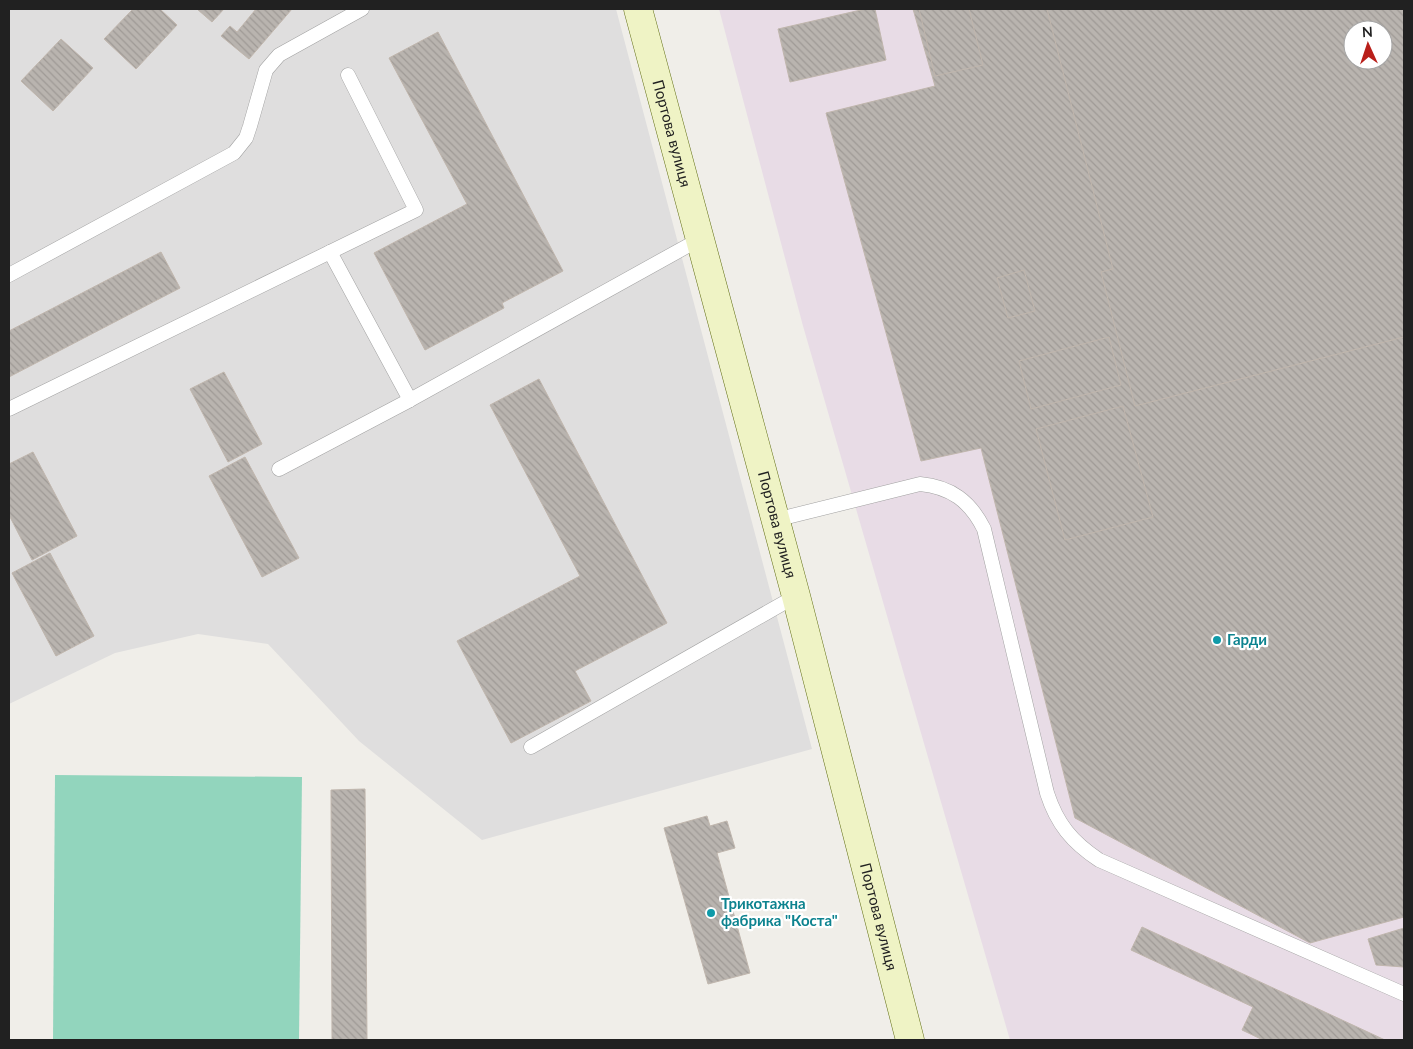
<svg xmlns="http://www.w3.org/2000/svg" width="1413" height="1049" viewBox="0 0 1413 1049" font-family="Lato,sans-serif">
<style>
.residential{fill:#dfdede}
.industrial{fill:#e8dce6;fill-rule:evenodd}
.pitch{fill:#92d5bd}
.building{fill:url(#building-back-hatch);stroke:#c0b6ad;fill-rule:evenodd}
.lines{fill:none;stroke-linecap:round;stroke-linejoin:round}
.lane-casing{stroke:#a2a2a2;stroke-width:15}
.secondary-casing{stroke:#606d13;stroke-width:29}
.lane{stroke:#fff;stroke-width:14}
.secondary{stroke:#eff3c5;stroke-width:28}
.culture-dot{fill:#0f9aa8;stroke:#fff;stroke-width:2}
.labels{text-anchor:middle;stroke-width:4.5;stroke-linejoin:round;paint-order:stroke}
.street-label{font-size:15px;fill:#212121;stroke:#fff}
.culture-label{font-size:15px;font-weight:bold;fill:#0d838f;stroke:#fff;text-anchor:start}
</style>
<defs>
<pattern id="building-back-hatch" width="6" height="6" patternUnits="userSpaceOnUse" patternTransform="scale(1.25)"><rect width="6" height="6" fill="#b9b4af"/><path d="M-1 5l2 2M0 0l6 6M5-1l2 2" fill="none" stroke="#9f9a96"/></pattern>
</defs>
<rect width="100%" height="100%" fill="#f0eee9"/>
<path class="residential" d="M9,9H616L812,749L482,840L359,741L268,644L198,634L115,653L9,704Z"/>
<path class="industrial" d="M719,9H1404V1040H1010L803,326ZM1353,30H1383V60H1353Z"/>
<path class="pitch" d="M55,775L302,777L299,1040H53Z"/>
<g class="building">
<path d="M133,9H160L177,25L136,69L104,39Z"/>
<path d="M197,9H224L212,22Z"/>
<path d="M256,9H292L249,59L221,36L230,26L237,32Z"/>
<path d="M865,9H875L886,60L790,82L778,29Z"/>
<path d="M913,9H1404V917L1310,943L1075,818L981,448L921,461L826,113L935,86ZM1353,30H1383V60H1353Z"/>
<path d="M919,9H969L983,65L935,76Z"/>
<path d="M1047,9H1404V337L1135,406L1101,272L1113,269ZM1353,30H1383V60H1353Z"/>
<path d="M438,32L563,271L502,303L504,308L425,350L374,253L467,204L389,58Z"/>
<path d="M61,39L93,68L53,111L21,81Z"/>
<path d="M161,252L180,288L9,377V331Z"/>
<path d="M1024,270L1035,311L1008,318L997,278Z"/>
<path d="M1109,337L1121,385L1031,409L1019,361Z"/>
<path d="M224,372L262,444L228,462L190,389Z"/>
<path d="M539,379L667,623L575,671L591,701L511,743L457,641L580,576L490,405Z"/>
<path d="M1123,406L1153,517L1065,540L1036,429Z"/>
<path d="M33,452L77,536L32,560L9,515V464Z"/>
<path d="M245,457L299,558L262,577L209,476Z"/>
<path d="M50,553L94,636L56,656L12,573Z"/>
<path d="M365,789L367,1040H332L331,790Z"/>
<path d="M707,816L710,826L727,821L735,848L717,853L750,973L708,984L664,828Z"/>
<path d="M1142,927L1385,1040H1263L1242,1030L1253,1007L1131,950Z"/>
<path d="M1404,928V967L1376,965L1368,939Z"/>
</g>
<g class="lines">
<g class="lane-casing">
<g id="lane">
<path d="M330,252L410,400L700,239"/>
<path d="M9,275L234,153L246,138L250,126L266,70L279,55L362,9"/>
<path d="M9,409L416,210L348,75"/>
<path d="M279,469L410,400"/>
<path d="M775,520L920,484C951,487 970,501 984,529L1047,793C1057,824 1072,842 1099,860L1404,994"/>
<path d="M531,747L796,596"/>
</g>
</g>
<g class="secondary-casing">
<g id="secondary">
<path id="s1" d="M638,9L796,596L910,1040"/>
</g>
</g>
<use href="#lane" class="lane"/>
<use href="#secondary" class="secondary"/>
</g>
<g class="culture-dot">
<circle cx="1217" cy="640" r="5"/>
<circle cx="711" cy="913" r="5"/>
</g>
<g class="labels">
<g class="street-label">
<text dy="5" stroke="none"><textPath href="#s1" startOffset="129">Портова вулиця</textPath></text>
<text dy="5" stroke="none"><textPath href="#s1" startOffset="534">Портова вулиця</textPath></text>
<text dy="5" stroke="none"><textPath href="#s1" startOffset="939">Портова вулиця</textPath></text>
</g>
<g class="culture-label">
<text x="1227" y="645">Гарди</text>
<text x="721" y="909">Трикотажна<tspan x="721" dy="17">фабрика "Коста"</tspan></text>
</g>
</g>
<rect width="1413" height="1049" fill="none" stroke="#212121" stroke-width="20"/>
<g transform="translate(1368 45) rotate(357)"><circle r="24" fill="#ffffff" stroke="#a6a6a6"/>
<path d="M0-4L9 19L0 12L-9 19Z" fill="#b91f1a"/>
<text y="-8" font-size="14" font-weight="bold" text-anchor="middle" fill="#212121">N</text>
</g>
</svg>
